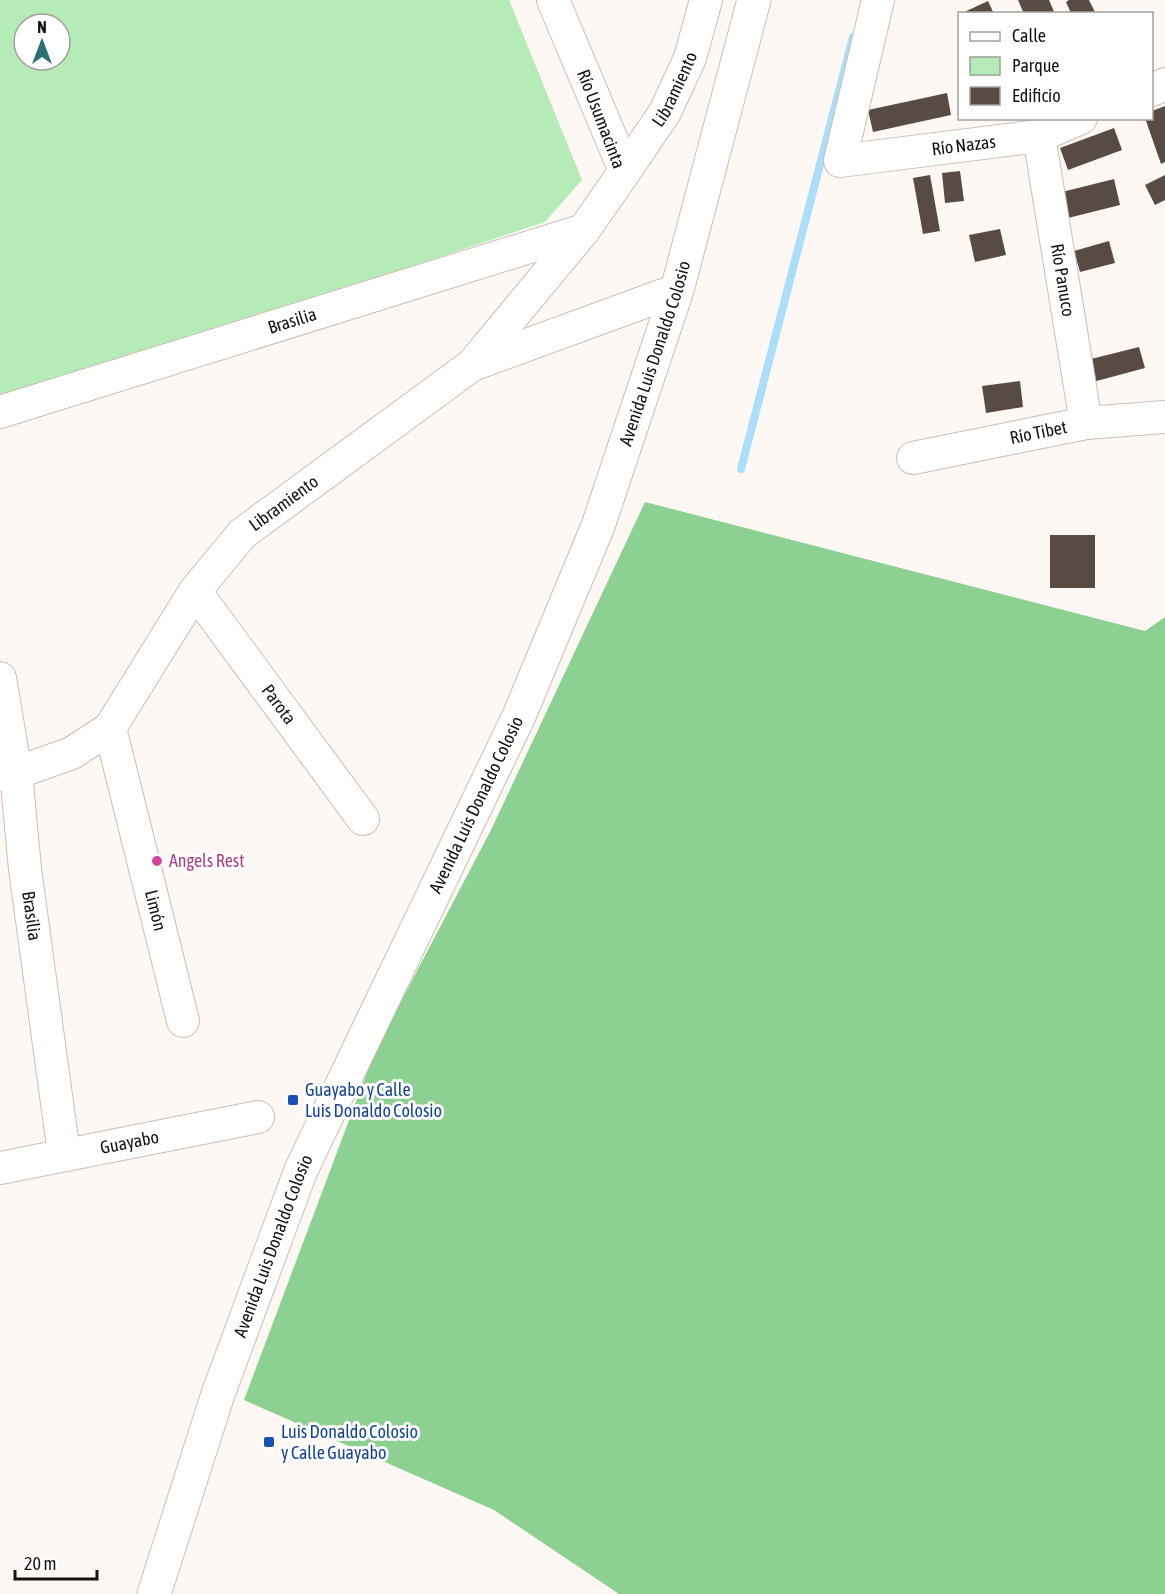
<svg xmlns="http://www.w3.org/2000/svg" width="1165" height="1594" viewBox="0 0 1165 1594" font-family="'Asap Condensed',sans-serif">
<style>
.green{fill:#b4ebb7;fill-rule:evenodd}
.forest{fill:#8cd092}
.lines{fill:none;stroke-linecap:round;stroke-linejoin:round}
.stream{stroke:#aadefa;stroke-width:8}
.building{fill:#584b44}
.minor-casing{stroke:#cdbdb4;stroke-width:34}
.primary-casing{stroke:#cdbdb4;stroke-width:35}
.minor{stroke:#fff;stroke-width:32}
.primary{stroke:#fff;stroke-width:33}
.hotel-dot{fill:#d1479c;stroke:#fff;stroke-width:2}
.transit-dot{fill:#1a4fb4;stroke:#fff;stroke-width:2}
.labels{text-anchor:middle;stroke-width:6;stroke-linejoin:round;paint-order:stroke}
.street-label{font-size:18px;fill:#17120f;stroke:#fff}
.hotel-label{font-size:18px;fill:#b23c85;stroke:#fff;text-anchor:start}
.transit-label{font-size:18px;fill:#164399;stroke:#fff;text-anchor:start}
</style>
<rect width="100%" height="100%" fill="#fef8f4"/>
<path class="green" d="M0,0H509L582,180L545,222L0,403ZM24,24H60V60H24Z"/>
<path class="forest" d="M645,502L1145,631L1165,617V1594H619L494,1510L244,1400L375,1051L491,830Z"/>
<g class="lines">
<path class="stream" d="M741,469L853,37"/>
</g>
<g class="building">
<path d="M1018,0H1049L1055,14H1024Z"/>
<path d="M1069,0H1089L1096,14H1064L1070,11L1066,2Z"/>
<path d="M988,1L994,14H960Z"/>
<path d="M947,93L951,115L873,132L868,110Z"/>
<path d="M1165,106V162L1161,164L1145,118H1152V111Z"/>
<path d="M1114,128L1122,150L1068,170L1060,148Z"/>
<path d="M960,171L964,201L945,203L942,173Z"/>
<path d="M930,175L940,231L923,234L913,178Z"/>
<path d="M1165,175V200L1155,205L1145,185Z"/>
<path d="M1114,179L1120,205L1068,218L1062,192Z"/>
<path d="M1000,229L1006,255L975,262L969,235Z"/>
<path d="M1109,241L1115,263L1080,272L1074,251Z"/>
<path d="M1139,347L1145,368L1093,382L1087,360Z"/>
<path d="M1020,381L1023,407L986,413L982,386Z"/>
<rect x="1050" y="535" width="45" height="53"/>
</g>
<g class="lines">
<g class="minor-casing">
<g id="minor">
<path id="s1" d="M878,0L840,161L1039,136L1081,118"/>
<path d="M1152,90L1165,84"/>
<path id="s2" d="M1039,136L1086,423"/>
<path id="s3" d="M625,171L665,112L690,58L706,0"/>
<path d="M475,364L677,290"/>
<path id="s4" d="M0,412L584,230"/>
<path id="s5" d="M913,458L1086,423L1165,417"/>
<path id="s6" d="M195,591L363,819"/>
<path id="s7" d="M0,678L16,773L25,869L64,1154"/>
<path id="s8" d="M110,728L183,1021"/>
<path id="s9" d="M0,775L16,773L72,753L110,728L195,591L242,534L472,365L584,230L625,171L553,0"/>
<path id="s10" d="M0,1168L258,1117"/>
</g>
</g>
<g class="primary-casing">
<g id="primary">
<path id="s11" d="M154,1594L218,1394L301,1170L519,716L598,526L677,290L754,0"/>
</g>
</g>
<use href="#minor" class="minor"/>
<use href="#primary" class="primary"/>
</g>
<circle class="hotel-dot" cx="157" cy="861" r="6"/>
<g class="transit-dot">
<rect x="287" y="1094" width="12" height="12" rx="3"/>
<rect x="263" y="1436" width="12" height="12" rx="3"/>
</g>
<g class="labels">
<g class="street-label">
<text dy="6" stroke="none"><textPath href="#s3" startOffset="96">Libramiento</textPath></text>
<text transform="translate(601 119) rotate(69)" y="6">Río Usumacinta</text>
<text dy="6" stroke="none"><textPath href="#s1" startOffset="290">Río Nazas</textPath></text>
<text dy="6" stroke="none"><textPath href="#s2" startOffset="146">Río Panuco</textPath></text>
<text dy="6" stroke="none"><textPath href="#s4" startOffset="306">Brasilia</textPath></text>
<text dy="6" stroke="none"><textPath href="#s11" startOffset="1340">Avenida Luis Donaldo Colosio</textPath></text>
<text dy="6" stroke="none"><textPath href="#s5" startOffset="128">Río Tibet</textPath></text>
<text dy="6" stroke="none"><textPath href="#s9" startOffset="408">Libramiento</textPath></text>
<text dy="6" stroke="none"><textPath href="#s6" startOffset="141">Parota</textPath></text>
<text dy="6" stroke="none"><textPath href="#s11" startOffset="854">Avenida Luis Donaldo Colosio</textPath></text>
<text dy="6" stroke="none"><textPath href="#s8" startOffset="188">Limón</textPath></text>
<text dy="6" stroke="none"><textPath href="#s7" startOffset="240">Brasilia</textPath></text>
<text dy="6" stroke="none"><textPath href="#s10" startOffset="132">Guayabo</textPath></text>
<text dy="6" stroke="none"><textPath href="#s11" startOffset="368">Avenida Luis Donaldo Colosio</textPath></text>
</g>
<g class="hotel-label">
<text x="169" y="867">Angels Rest</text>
</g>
<g class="transit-label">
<text x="305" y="1096">Guayabo y Calle<tspan x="305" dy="21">Luis Donaldo Colosio</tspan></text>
<text x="281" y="1438">Luis Donaldo Colosio<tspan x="281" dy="21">y Calle Guayabo</tspan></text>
</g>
</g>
<rect x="958" y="12" width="195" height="108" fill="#ffffff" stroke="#a2a09f" stroke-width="1.5"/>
<rect x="970" y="32" width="30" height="9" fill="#ffffff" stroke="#a2a09f" stroke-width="1.5"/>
<text x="1012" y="42" font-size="18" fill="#17120f">Calle</text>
<rect x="970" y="57" width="30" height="18" fill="#b4ebb7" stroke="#a2a09f" stroke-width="1.5"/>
<text x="1012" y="72" font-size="18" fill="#17120f">Parque</text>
<rect x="970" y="87" width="30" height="18" fill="#584b44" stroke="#a2a09f" stroke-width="1.5"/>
<text x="1012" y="102" font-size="18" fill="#17120f">Edificio</text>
<g transform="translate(42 42)"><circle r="28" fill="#ffffff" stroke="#a2a09f" stroke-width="1.5"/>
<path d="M0-4.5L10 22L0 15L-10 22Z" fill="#29726f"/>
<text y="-9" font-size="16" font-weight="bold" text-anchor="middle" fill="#17120f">N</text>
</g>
<path d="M15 1570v9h82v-9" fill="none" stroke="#17120f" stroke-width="3"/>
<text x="24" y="1570" font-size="18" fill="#17120f" stroke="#ffffff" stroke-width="4.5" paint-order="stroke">20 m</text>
</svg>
